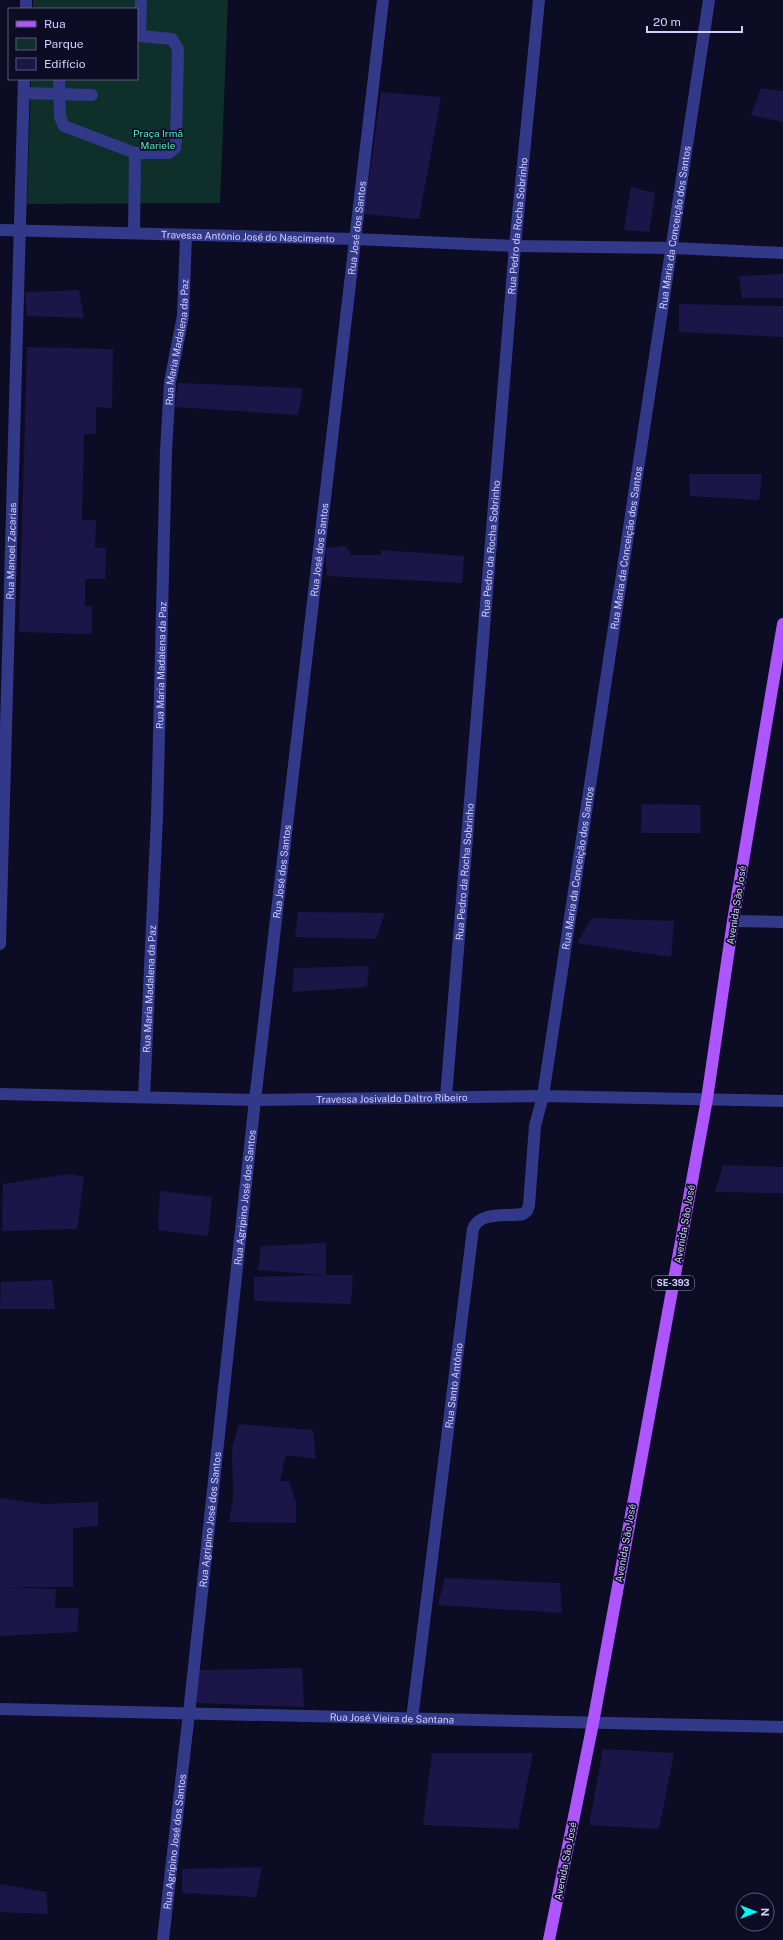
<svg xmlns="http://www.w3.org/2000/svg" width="783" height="1940" viewBox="0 0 783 1940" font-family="'Public Sans',sans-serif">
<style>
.green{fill:#0e2f2a}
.building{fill:#1b1647}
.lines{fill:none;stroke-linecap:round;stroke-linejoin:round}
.minor{stroke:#323988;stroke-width:12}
.major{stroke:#ad56ff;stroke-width:12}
.labels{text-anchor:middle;stroke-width:3.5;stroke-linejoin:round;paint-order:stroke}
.shield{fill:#0d0c25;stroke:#9694be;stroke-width:1}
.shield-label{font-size:9px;font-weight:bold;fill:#d0cfff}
.park-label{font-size:10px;fill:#50ebb3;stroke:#0d0c25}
.street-label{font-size:10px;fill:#d0cfff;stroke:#0d0c25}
</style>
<rect width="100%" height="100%" fill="#0d0c25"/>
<path class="green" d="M33,0H228L220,203L27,204L31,79H137V9H33Z"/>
<g class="building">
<path d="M761,88L783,91V122L751,115Z"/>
<path d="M381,92L441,97L419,219L364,214Z"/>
<path d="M631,187L655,193L649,232L624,230Z"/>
<path d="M783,274V298H742L739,276Z"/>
<path d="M79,290L84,318L27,316L25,292Z"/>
<path d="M679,304L783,306V337L679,332Z"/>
<path d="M27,347L113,349L112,408L96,407V434H84L82,520H96L95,548H106L105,579H85V606H92V634L19,632Z"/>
<path d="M178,383L303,388L298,415L175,407Z"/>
<path d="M689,474H762L759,500L690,496Z"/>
<path d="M346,546L351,555H381V550L464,556L462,583L327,576L325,548Z"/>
<path d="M642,804L700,805L701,833H641Z"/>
<path d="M298,912L385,913L376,939L295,937Z"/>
<path d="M592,918L674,921L671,957L577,943Z"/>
<path d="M369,966L367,987L292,992L294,968Z"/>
<path d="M723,1165L783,1167V1193L715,1192Z"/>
<path d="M69,1174L84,1177L77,1229L2,1231L3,1184Z"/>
<path d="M160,1191L212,1197L208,1236L158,1230Z"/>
<path d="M326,1243V1275H353L351,1304L254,1301V1277L324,1275L258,1270L261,1246Z"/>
<path d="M52,1280L55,1309H0L1,1282Z"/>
<path d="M239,1424L313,1430L316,1459L286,1455L280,1481H289L296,1502V1523L229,1522L233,1498L232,1448Z"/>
<path d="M0,1498L43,1504L98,1502V1526L73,1528V1587H5L56,1589L55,1608H79L77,1632L0,1636Z"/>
<path d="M445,1578L560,1583L562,1613L438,1605Z"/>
<path d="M302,1668L304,1707L196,1703L197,1670Z"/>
<path d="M603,1749L674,1753L659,1829L589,1825Z"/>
<path d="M432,1753H533L518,1829L423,1825Z"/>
<path d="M262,1867L256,1897L182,1893V1869Z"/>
<path d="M0,1884L46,1892L48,1914L0,1912Z"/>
</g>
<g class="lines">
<g class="minor">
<path d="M26,9V0"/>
<path d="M59,79L60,117L64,126L135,153"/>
<path d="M24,93L92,95"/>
<path id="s1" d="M0,230L354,239L515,246L673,248L783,253"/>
<path d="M134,233L135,153H169L175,148L176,139L178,49L172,39L140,36L141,0"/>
<path d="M733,921L783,922"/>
<path id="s2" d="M0,944L24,79"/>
<path id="s3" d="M0,1094L255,1100L543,1096L783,1101"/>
<path id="s4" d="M144,1097L157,817L166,451L170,382L183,316L186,235"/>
<path id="s5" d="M446,1097L515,246L539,0"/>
<path id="s6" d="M0,1709L783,1727"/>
<path id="s7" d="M412,1719L473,1229C479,1211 508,1217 523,1214L527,1211L529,1205L535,1126L543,1096L709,0"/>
<path id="s8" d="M163,1940L189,1713L255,1100L383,0"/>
</g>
<path class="major" d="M549,1940L593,1723L707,1099L733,921L783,624"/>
</g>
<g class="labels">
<rect class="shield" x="652" y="1276" width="42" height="14" rx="3"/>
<g class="shield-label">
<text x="673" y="1286">SE-393</text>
</g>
<g class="park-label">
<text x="158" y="137">Praça Irmã<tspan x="158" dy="12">Mariele</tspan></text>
</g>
<g class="street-label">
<text dy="4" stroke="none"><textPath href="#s5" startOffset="874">Rua Pedro da Rocha Sobrinho</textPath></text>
<text dy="4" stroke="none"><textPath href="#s8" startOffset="1723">Rua José dos Santos</textPath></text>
<text dy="4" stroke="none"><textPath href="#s7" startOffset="1549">Rua Maria da Conceição dos Santos</textPath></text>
<text dy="4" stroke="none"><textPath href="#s1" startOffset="248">Travessa Antônio José do Nascimento</textPath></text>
<text dy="4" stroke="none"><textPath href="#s4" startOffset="756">Rua Maria Madalena da Paz</textPath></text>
<text dy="4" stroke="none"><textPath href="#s7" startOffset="1225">Rua Maria da Conceição dos Santos</textPath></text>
<text dy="4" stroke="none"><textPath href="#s5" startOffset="550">Rua Pedro da Rocha Sobrinho</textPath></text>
<text dy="4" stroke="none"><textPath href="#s8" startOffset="1399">Rua José dos Santos</textPath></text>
<text dy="4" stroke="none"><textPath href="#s2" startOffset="393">Rua Manoel Zacarias</textPath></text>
<text dy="4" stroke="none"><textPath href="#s4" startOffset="432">Rua Maria Madalena da Paz</textPath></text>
<text dy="4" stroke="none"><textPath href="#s7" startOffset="901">Rua Maria da Conceição dos Santos</textPath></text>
<text dy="4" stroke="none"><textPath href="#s5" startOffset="226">Rua Pedro da Rocha Sobrinho</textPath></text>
<text dy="4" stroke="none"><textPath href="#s8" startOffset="1075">Rua José dos Santos</textPath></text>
<text transform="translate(736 905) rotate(-81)" y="4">Avenida São José</text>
<text dy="4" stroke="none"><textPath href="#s4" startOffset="108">Rua Maria Madalena da Paz</textPath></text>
<text dy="4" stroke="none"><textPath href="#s3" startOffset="392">Travessa Josivaldo Daltro Ribeiro</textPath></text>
<text dy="4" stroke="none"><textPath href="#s8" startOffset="747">Rua Agripino José dos Santos</textPath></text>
<text transform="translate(684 1224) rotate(-80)" y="4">Avenida São José</text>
<text dy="4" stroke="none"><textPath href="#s7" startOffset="336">Rua Santo Antônio</textPath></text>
<text dy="4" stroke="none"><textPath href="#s8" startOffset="423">Rua Agripino José dos Santos</textPath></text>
<text transform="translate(625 1543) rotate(-80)" y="4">Avenida São José</text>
<text dy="4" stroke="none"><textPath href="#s6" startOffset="392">Rua José Vieira de Santana</textPath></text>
<text dy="4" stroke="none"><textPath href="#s8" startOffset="99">Rua Agripino José dos Santos</textPath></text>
<text transform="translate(565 1861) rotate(-79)" y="4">Avenida São José</text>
</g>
</g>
<rect x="8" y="8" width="130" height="72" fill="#0d0c25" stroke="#5b5a7c"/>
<rect x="16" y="21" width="20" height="6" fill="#ad56ff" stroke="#5b5a7c"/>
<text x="44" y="28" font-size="12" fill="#d0cfff">Rua</text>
<rect x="16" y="38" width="20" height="12" fill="#0e2f2a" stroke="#5b5a7c"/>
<text x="44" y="48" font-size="12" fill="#d0cfff">Parque</text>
<rect x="16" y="58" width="20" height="12" fill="#1b1647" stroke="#5b5a7c"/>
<text x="44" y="68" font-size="12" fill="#d0cfff">Edifício</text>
<g transform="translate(755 1912) rotate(90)"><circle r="19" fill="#0d0c25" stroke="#5b5a7c"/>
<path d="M0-3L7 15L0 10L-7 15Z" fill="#00faf7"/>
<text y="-6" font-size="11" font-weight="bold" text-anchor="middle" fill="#d0cfff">N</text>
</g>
<path d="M647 26v6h95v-6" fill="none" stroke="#d0cfff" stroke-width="2"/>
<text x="653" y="26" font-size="12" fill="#d0cfff" stroke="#0d0c25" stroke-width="3" paint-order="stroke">20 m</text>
</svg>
